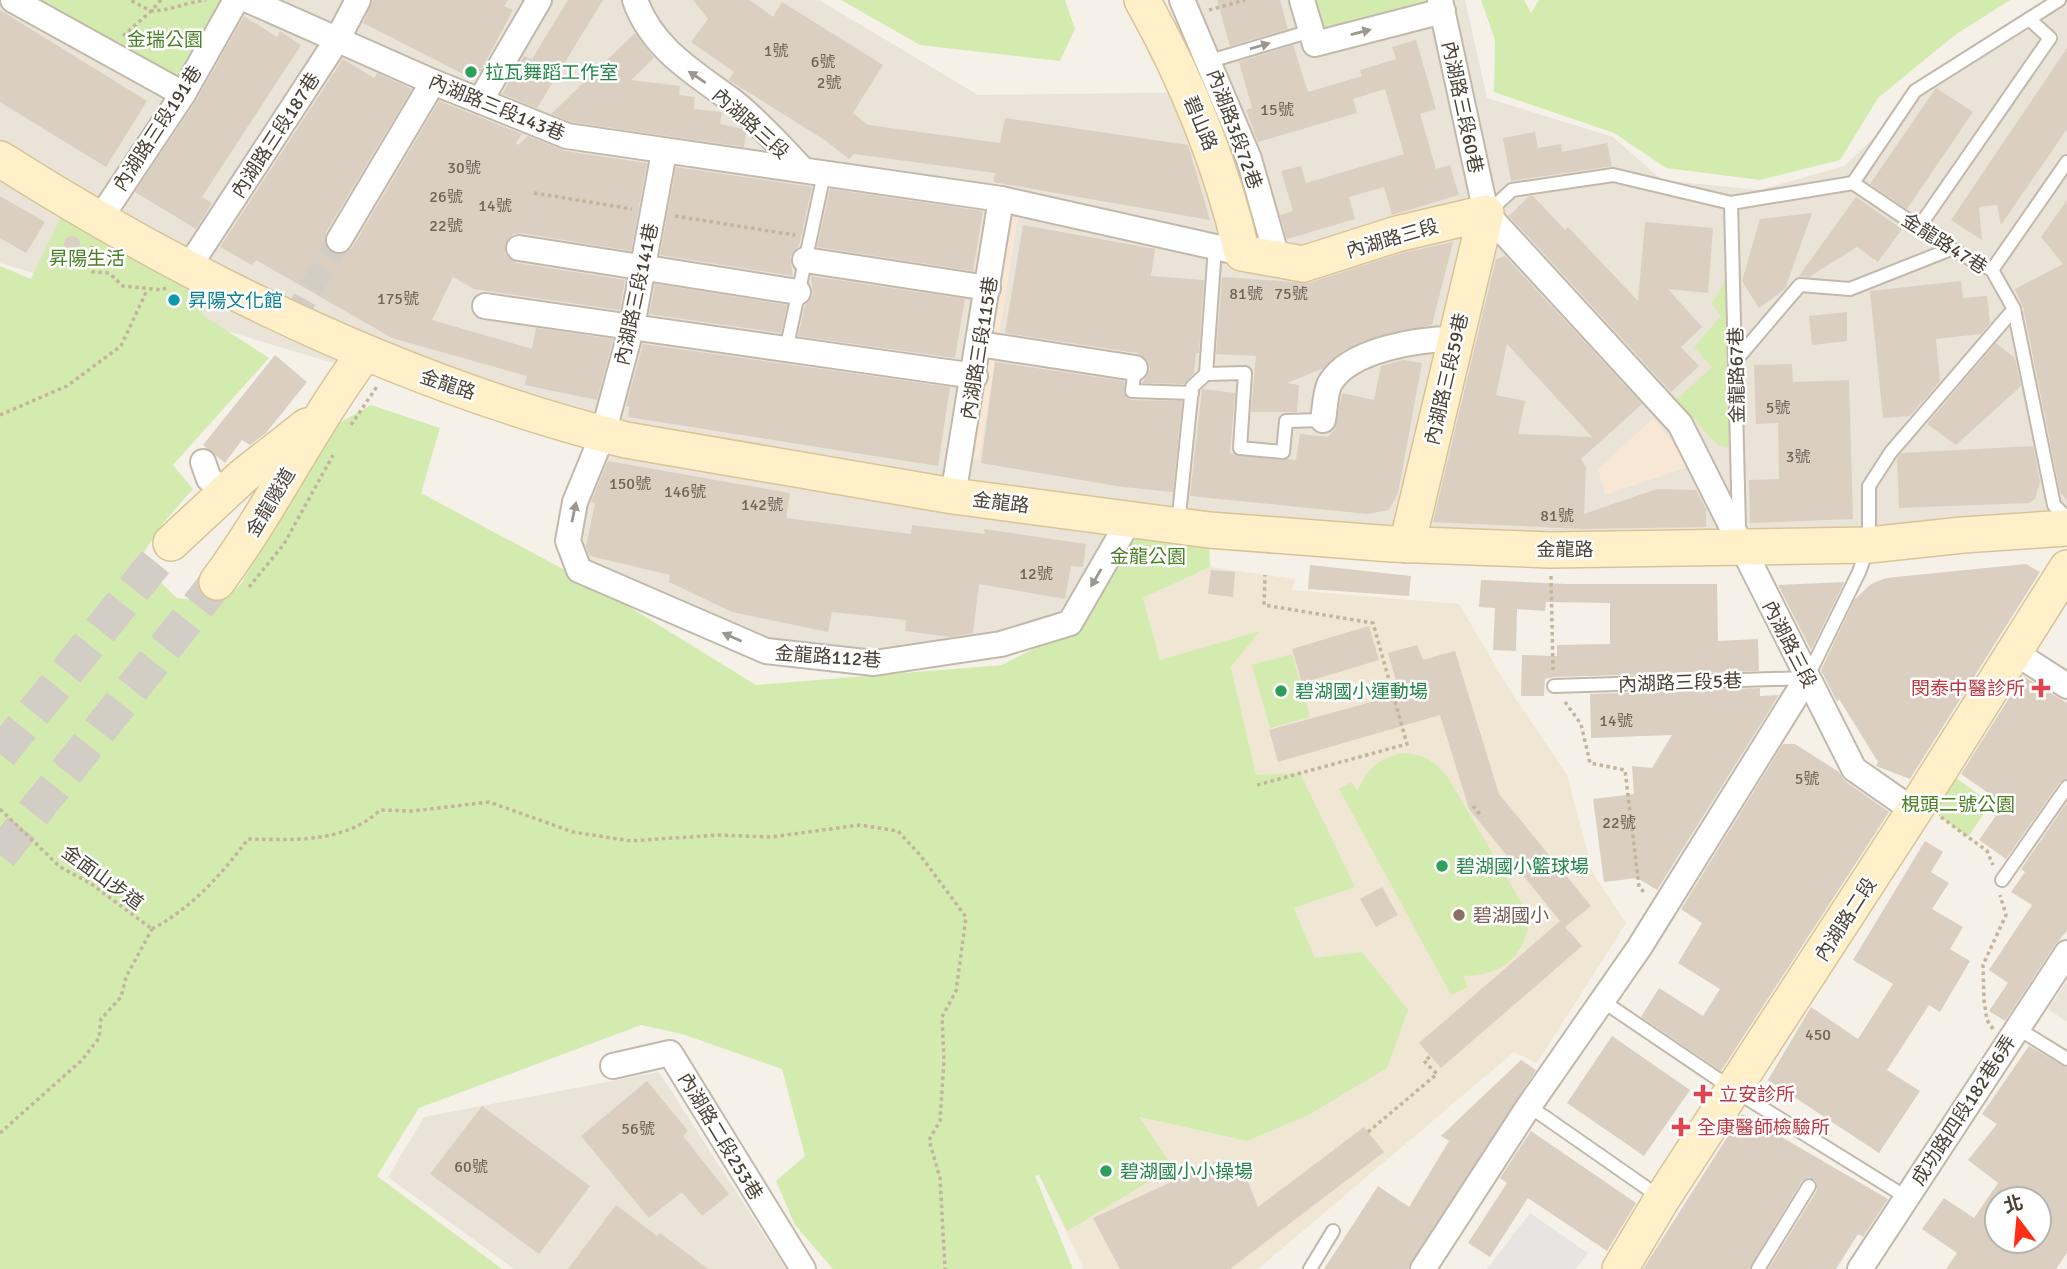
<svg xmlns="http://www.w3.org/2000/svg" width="2067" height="1269" viewBox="0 0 2067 1269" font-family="Signika,'Noto Sans TC',sans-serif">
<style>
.residential{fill:#eae3d7}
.commercial{fill:#f8e7d4}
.education{fill:#efe6d3}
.green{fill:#d4ebb0}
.parking{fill:#e7e4e1}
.building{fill:#dbcfc1;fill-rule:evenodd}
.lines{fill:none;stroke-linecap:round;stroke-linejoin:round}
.street-tunnel{stroke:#d3cec5;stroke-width:24;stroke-dasharray:24 12;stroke-linecap:butt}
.secondary-tunnel{stroke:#d3cec5;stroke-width:35;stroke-dasharray:35 18;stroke-linecap:butt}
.lane-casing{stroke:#c2b9ab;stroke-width:16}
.street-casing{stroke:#c2b9ab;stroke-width:28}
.secondary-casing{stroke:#d8c497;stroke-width:38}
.path{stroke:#c4b49c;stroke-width:3.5;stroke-dasharray:3.5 3.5;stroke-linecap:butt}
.lane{stroke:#fff;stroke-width:12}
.street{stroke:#fff;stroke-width:24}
.secondary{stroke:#fff0ca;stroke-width:35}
.oneway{fill:#9b9791}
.leisure-dot{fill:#2e9e5b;stroke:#fff;stroke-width:2.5}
.culture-dot{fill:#0f9aa8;stroke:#fff;stroke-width:2.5}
.health-dot{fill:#e0444e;stroke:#fff;stroke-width:2.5}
.education-dot{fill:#8d6e63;stroke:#fff;stroke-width:2.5}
.labels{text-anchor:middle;stroke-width:5;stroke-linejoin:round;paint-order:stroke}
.number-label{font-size:16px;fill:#6e655a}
.park-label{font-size:19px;fill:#4c8026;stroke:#fff}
.leisure-label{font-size:19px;fill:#27864d;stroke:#fff;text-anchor:start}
.street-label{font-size:19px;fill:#4a4237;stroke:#fff}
.culture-label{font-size:19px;fill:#0d838f;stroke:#fff;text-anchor:start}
.health-label{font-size:19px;fill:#be3a42;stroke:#fff;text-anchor:start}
.education-label{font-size:19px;fill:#785e54;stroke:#fff;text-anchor:start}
</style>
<rect width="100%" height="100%" fill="#f5f1e9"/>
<g class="residential">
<path d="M0,0H819L978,95L1223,92L1174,0H1465L1487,98L1613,137L1662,180L1759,190L1844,166L1919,95L2067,1V510L1861,529L1436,535L1127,510L1067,619L875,658L765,646L582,567L574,540L607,445L0,263Z"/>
<path d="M2067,981V1022L2048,1009Z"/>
<path d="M659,1072L786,1269H514L388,1177L424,1117Z"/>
</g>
<g class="commercial">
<path d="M988,207L1019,212L979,460L948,455Z"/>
<path d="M1653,418L1692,466L1605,495L1598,469Z"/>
</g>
<path class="education" d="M1210,567L1295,579L1292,590L1459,604L1511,692L1567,775L1593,873L1626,923L1537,1063L1514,1052L1258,1269H1084L1039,1175L1138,1117L1247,1141L1315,958L1294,908L1354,887L1256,776L1231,667L1259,632L1160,660L1143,598Z"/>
<g class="green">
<path d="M13,0H236L183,94Z"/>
<path d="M841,0H1065L1075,29L1060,61L920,45Z"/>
<path d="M1309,0H1436L1320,37Z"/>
<path d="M1481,0H1524L1531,13L1539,0H2010L1955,35L1878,98L1840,160L1760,180L1666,168L1614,133L1494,92L1495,40Z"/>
<path d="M68,202L214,283L201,314L269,358L173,465L193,489L164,522L138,561L177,598L221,603L241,584L334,426L371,405L440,428L421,493L602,590L756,685L1002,665L1081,624L1130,519L1209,530L1210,567L1143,598L1160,660L1260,631L1231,667L1256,775L1300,773L1355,887L1294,908L1315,958L1362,952L1408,1010L1387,1068L1310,1114L1247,1141L1139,1117L1173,1167L1067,1231L1039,1175L1035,1176L1073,1269H833L795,1225L776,1181L805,1156L782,1069L682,1034L641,1025L419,1108L377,1176L502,1269H0V266L31,279Z"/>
<path d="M1727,276L1730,449L1717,444L1676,400L1712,367L1694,347L1721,316L1712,304Z"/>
<path d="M1292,654L1310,717L1270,728L1252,665Z"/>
<path d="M1400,753C1422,754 1433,759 1447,776L1530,917C1525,957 1502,976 1463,976L1468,987L1451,995L1339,789L1351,782L1357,791C1369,767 1375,762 1400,753Z"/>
<path d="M1949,773L1991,803L1968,837L1927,807Z"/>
</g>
<path class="parking" d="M1530,1213L1588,1253L1576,1269H1487Z"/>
<g class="building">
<path d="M373,0H508L504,6L513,10L479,74L469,77L363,23Z"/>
<path d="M568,0H603L537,108L502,94L524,56L532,59Z"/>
<path d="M693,0H750L773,17L782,2L883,65L853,113L868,125L1000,143L1005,118L1188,145L1210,220L993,182L995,173L854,154L849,159L826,141L729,80L734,72L691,42L708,19Z"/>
<path d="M1217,0H1280L1288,29L1230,46Z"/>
<path d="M0,10L147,101L106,167L0,102Z"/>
<path d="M244,16L277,37L280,31L301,45L202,197L212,203L196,229L135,192L196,101Z"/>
<path d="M635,33L654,58L631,80L680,86L679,95L695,97L694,109L722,112L720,124L742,129L746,132L744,147L571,122L551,114Z"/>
<path d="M1416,40L1436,109L1420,114L1436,169L1450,165L1459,195L1392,215L1384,187L1349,197L1355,219L1287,239L1280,215L1293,211L1281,171L1301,166L1306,183L1404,154L1385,89L1353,99L1357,113L1258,142L1246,110L1252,108L1239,62L1293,45L1308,92L1362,76L1360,70L1396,59L1392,47Z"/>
<path d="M2067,48V129L2001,225L1997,205L1979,207L1982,240L1951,220Z"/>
<path d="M343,59L374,78L377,73L412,89L326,232V247L332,253H346L352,248L439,101L522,134L516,143L518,145L528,136L565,151L647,163L631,251L521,233L513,234L505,245V254L517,263L625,280L620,310L474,289L453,277L432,320L532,349L536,328L613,339L597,400L525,385L527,376L392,338L256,260L252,265L220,247Z"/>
<path d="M1936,88L1973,112L1907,209L1870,184Z"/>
<path d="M1535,132L1538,148L1561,144L1562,152L1607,143L1612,166L1511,181L1503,138Z"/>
<path d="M676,167L812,187L799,246L790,257L793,276L660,255Z"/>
<path d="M830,189L983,211L973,271L817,247Z"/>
<path d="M0,196L45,222L26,253L0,238Z"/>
<path d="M1529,196H1533L1565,230L1568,227L1638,301L1645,222L1713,228L1708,293L1668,289L1702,327L1681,347L1699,366L1671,392L1509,216Z"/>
<path d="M1856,197L1902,229L1878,262L1857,247L1809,277L1799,276Z"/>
<path d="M2067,200V501L2060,492L2023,307L2015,289L2063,264L2041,237Z"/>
<path d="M1812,213L1785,289L1759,308L1742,281L1760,219Z"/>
<path d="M1023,225L1155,249L1151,276L1204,280L1199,353H1196L1194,373L1184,384L1142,383L1150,371L1149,363L1137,353L1005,333Z"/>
<circle cx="72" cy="244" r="8"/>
<path d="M1453,242L1432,325L1363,341L1344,350L1324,368L1287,383L1299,385L1297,412H1251L1256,356L1216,354L1222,277L1308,283L1402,253Z"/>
<path d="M1505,256L1642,404L1581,459L1586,467L1584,514L1657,489L1696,490L1706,509V527L1583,529L1433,522L1496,259ZM1507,344L1584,428L1592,437L1518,434L1525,401L1496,395Z"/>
<path d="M811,276L965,299L955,358L798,336L805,305L813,295Z"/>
<path d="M1961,281L1963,298L1987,296L1990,323L1981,334L1936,339L1940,381L1910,416L1883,418L1870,291Z"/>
<path d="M655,284L787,305L781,333L649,314Z"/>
<circle cx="174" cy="300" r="8"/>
<path d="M1847,312V341L1812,345L1809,316Z"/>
<path d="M1996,343L2015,358L2021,386L1956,445L1927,424Z"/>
<path d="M643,344L950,387L938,466L628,417L629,407L626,406Z"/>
<path d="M275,355L307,382L266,433L250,445L242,440L225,463L203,445Z"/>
<path d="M1403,360L1422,363L1398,493L1389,510L1368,514L1190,496L1202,389L1235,393L1230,453L1296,460L1300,434L1328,437L1335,429L1342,393L1374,400L1381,366Z"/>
<path d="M995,362L1124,381V394L1131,400L1182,401L1173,492L1123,487L981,463Z"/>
<path d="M1792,364L1793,382L1849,380L1853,519L1750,523L1749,480L1779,479L1778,423L1756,424L1754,365Z"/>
<path d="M2033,446L2040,482L2035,499L2029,503L1899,508L1897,458L1902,453Z"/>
<path d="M608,461L790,493L786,518L911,534L912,525L985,534L984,529L1086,544L1083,567L1071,566L1065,599L979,584L973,633L950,637L905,631L906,620L832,612L828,632L732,612L669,582L670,575L590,556L586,547L595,503L591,502Z"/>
<path d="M2026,564L2040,572L1910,779L1876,766L1878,762L1839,699L1837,702L1821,670L1855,599L1871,584L1886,578Z"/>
<path d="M1310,565L1411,576L1409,596L1308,589Z"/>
<path d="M1211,570L1235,572L1233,597L1208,594Z"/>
<path d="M1481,580L1566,584H1717L1718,641L1758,639L1759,671L1554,677L1545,679L1544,696H1521L1522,655L1557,656V645L1610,644V603L1546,602L1545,611L1517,609L1516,651L1493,650L1495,608L1479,607Z"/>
<path d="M1844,582V583L1811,650L1778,585Z"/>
<path d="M1369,626L1379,660L1302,683L1292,649Z"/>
<path d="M1417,645L1423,660L1455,651L1499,794L1591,906L1565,927L1582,946L1441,1068L1419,1043L1560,921L1565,927L1469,809L1440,715L1278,762L1269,730L1400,694L1388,653Z"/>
<path d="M2023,676L2067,703V778L2060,782L2006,859L1979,840L2004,804L1961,774Z"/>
<path d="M1760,688V696L1779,695L1657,890L1637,878L1604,882L1593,799L1634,794L1632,766L1652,768L1672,735L1591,738L1590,694Z"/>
<path d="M1783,744H1795L1839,772L1845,781L1889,812L1721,1071L1641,1017L1659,988L1703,1016L1720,989L1678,963L1702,923L1681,909Z"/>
<path d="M2067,802V931L2055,945L2005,1021L1989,1011L2008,983L1989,970L2032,905L2011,892L2025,872L2021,869Z"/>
<path d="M1925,841L1943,852L1931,872L1949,883L1932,909L1963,927L1950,949L1970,961L1940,1012L1929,1005L1887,1070L1920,1091L1879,1153L1768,1080L1811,1007L1858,1039L1893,984L1853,960Z"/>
<path d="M1382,887L1398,915L1376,927L1360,899Z"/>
<path d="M1612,1036L1690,1090L1644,1156L1567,1103Z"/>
<path d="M2029,1046L2067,1068V1253L2056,1269H1946L1957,1253L1922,1229L1944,1198L1974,1218L1998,1183L1968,1160L1997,1124L1982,1114ZM1997,1199H2039V1241H1997Z"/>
<path d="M1521,1060L1536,1070L1408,1269H1324L1378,1186L1409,1207L1449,1141L1441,1136Z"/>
<path d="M647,1081L688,1131L683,1136L729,1194L702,1216L682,1192L649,1218L581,1136Z"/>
<path d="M482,1106L590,1186L539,1254L430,1174Z"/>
<path d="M1742,1114L1888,1199L1863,1237L1858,1234L1836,1269H1768L1817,1190L1816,1181L1809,1177L1802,1181L1749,1269H1643Z"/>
<path d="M1364,1127L1384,1152L1230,1269H1120L1093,1218L1217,1161L1229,1183L1245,1174L1258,1207Z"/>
<path d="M1531,1131L1636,1203L1607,1251L1528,1198L1490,1257L1468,1243L1507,1183L1500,1178Z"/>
<path d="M616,1205L657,1236L660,1233L708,1269H568Z"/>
</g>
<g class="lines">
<path class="street-tunnel" d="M293,320L339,240"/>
<g class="secondary-tunnel">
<path d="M0,754L171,543"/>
<path d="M0,855L217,582"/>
</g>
<g class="lane-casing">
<g id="lane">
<path d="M1210,61L1311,31"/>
<path d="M1853,183L1915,91L2059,0"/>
<path d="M1731,203L1739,528"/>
<path d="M1487,213L1512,190L1613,175L1731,203L1853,183L1951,249L1992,270L2014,309L2054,505L2067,518"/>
<path d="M1919,227L2050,38L2029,19"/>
<path d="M1992,270L2067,162"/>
<path d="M786,350L824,174"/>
<path d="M1736,360L1800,285L1850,289L1951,249"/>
<path d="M1135,368L1132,391L1192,393"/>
<path d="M1206,374L1245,373L1240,448L1283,452L1286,421L1323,420"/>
<path d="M1178,525L1192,387L1206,374L1215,247"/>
<path d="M1554,686L1807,678L1859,572L1869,545V486L1891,452L2014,309"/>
<path d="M2002,880L2067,787"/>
<path d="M1604,1002L1740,1094L1906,1197"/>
<path d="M2017,1028L2067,1059"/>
<path d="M1529,1106L1661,1198"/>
<path d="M1310,1269L1333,1231"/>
<path d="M1758,1269L1809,1186"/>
</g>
</g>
<g class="street-casing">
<g id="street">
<path d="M13,0L183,94"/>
<path d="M248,0L433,82L567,136L1001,199L1242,253"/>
<path d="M635,0C652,49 695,73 734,102C759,122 781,147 803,170"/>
<path d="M1182,0L1249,159L1278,261"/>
<path d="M1302,0L1315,44L1443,11"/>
<path d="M1440,0L1486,213L1680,424L1854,769L1914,811"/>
<path d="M480,101L539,0"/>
<path d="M664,152L632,326L603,434L575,502L568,541L579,570L766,651L874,663L1001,644L1070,623L1130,519"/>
<path d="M99,220L183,94L236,0"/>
<path d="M339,240L433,82"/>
<path d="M519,248L798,292"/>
<path d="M805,260L988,288"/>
<path d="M188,268L337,40L358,0"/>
<path d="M485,306L975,376"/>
<path d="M979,344L1135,368"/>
<path d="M1323,420C1325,410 1325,392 1330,383C1350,349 1420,339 1454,339"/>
<path d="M203,462L209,479L226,492"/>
<path d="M953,496L1001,199"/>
<path d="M2014,652L2067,686"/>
<path d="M613,1066L670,1053L803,1269"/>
<path d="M1423,1269L1529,1106L1639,948L1807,678"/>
<path d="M1860,1269L2067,953"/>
</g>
</g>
<g class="secondary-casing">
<g id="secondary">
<path d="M1142,0C1187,80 1221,164 1242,253L1303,264L1397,234L1486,213L1407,545"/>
<path d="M0,159C194,282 403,384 626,440L953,496L1209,530L1392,544L1550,550L1869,545L1963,535L2067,528"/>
<path d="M171,543L242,477L307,426"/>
<path d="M217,582C271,509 310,427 364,354"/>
<path d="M1620,1269L1662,1199L1914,811L2067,568"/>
</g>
</g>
<g class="path">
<path d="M161,0L151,11C174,10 183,3 206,0"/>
<path d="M1209,10L1245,0"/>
<path d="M123,36L151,11L130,0"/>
<path d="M534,193L632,209"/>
<path d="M675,216L795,235"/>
<path d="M92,246L86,264L93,272L109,273L123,286L162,290L167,287"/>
<path d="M0,415L67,386L121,346L147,290"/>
<path d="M351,425L378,385"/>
<path d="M1551,576L1553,670"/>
<path d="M249,587L284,544L333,455"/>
<path d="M1565,702L1581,724L1590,763L1625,770L1639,887L1646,894"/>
<path d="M1257,785L1407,744L1373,623L1264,605L1265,575"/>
<path d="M1473,806L1482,817"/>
<path d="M0,809L60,867L90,883L152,929"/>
<path d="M1941,817L1987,851L1993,865"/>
<path d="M152,929C192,908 221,875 248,839C293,840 346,843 380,810L413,811L489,802L573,832L631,841L717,835L771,837L860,825L898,831L920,855L966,917L956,991L942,1017L944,1060L940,1121L929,1140L940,1178L945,1269"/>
<path d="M1993,1029L1987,1020L1984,1001L1983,965L2006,915L2000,895"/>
<path d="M1368,1132L1437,1074L1424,1061L1431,1056"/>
<path d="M0,1133L82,1060L99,1038L101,1019L121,997L126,977L152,929"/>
</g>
<use href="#lane" class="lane"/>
<use href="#street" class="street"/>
<use href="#secondary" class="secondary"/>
</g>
<defs><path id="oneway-solid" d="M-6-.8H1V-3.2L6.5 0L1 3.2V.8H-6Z" transform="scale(1.75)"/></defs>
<g class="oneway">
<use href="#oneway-solid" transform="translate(1361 32) rotate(-14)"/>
<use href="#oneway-solid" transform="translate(1260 46) rotate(-16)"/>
<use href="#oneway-solid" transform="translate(697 77) rotate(-146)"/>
<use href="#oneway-solid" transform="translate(574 512) rotate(-78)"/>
<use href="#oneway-solid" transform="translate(1096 578) rotate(120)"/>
<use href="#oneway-solid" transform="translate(732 637) rotate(-156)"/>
</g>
<g class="leisure-dot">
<circle cx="471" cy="72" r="7"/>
<circle cx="1281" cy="691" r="7"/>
<circle cx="1442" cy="866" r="7"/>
<circle cx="1106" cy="1171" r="7"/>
</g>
<circle class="culture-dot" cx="174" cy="300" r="7"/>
<g class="health-dot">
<path d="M2037.5 677.5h7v7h7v7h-7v7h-7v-7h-7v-7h7z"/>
<path d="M1699.5 1083.5h7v7h7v7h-7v7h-7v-7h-7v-7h7z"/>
<path d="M1677.5 1116.5h7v7h7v7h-7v7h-7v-7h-7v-7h7z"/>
</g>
<circle class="education-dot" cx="1459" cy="915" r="7"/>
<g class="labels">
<g class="number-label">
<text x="776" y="56">1號</text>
<text x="823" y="67">6號</text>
<text x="829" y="88">2號</text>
<text x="1277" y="115">15號</text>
<text x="464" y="173">30號</text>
<text x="446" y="202">26號</text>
<text x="495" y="211">14號</text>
<text x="446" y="231">22號</text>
<text x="1246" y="299">81號</text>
<text x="1291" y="299">75號</text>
<text x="398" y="304">175號</text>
<text x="1778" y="413">5號</text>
<text x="1798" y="462">3號</text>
<text x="630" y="489">150號</text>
<text x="685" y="497">146號</text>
<text x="762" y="510">142號</text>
<text x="1557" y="521">81號</text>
<text x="1036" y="579">12號</text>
<text x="1616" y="726">14號</text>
<text x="1807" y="784">5號</text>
<text x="1619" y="828">22號</text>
<text x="1818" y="1040">450</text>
<text x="638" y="1134">56號</text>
<text x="471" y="1172">60號</text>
</g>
<g class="park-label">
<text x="165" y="46">金瑞公園</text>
<text x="87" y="265">昇陽生活</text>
<text x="1148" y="563">金龍公園</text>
<text x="1958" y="811">梘頭二號公園</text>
</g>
<g class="leisure-label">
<text x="485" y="79">拉瓦舞蹈工作室</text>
<text x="1295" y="698">碧湖國小運動場</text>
<text x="1456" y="873">碧湖國小籃球場</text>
<text x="1120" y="1178">碧湖國小小操場</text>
</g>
<g class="street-label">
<text transform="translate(497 107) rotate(22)" y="7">內湖路三段143巷</text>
<text transform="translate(1463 107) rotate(78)" y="7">內湖路三段60巷</text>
<text transform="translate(751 123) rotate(42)" y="7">內湖路三段</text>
<text transform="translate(1201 123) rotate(67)" y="7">碧山路</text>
<text transform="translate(157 128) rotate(-57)" y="7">內湖路三段191巷</text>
<text transform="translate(1235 129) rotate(70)" y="7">內湖路3段72巷</text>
<text transform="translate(275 135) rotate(-57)" y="7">內湖路三段187巷</text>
<text transform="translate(1392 238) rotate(-16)" y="7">內湖路三段</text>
<text transform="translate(1945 243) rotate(32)" y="7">金龍路47巷</text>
<text transform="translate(636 294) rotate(-78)" y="7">內湖路三段141巷</text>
<text transform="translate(979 348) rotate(-81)" y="7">內湖路三段115巷</text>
<text transform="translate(1736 375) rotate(-91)" y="7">金龍路67巷</text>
<text transform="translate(1446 379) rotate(-77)" y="7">內湖路三段59巷</text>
<text transform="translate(448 384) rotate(18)" y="7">金龍路</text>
<text transform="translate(270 502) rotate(-59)" y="7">金龍隧道</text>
<text transform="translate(1001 502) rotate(7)" y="7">金龍路</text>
<text x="1565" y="556">金龍路</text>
<text transform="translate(1790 644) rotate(63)" y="7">內湖路三段</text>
<text transform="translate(828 656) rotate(4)" y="7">金龍路112巷</text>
<text transform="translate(1680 682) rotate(-2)" y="7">內湖路三段5巷</text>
<text transform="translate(103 877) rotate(36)" y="7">金面山步道</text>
<text transform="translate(1845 919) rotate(-57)" y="7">內湖路二段</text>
<text transform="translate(1963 1110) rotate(-57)" y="7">成功路四段182巷6弄</text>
<text transform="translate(721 1136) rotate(59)" y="7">內湖路二段253巷</text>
</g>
<g class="culture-label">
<text x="188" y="307">昇陽文化館</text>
</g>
<g class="health-label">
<text x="2025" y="695" text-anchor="end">閔泰中醫診所</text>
<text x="1719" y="1101">立安診所</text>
<text x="1697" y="1134">全康醫師檢驗所</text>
</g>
<g class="education-label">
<text x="1473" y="922">碧湖國小</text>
</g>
</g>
<g transform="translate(2018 1220) rotate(344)"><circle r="33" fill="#ffffff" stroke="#b7b3af" stroke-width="2"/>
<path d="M0-5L12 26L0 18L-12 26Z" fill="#ff2f17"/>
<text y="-10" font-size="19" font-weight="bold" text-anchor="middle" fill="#4a4237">北</text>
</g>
</svg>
